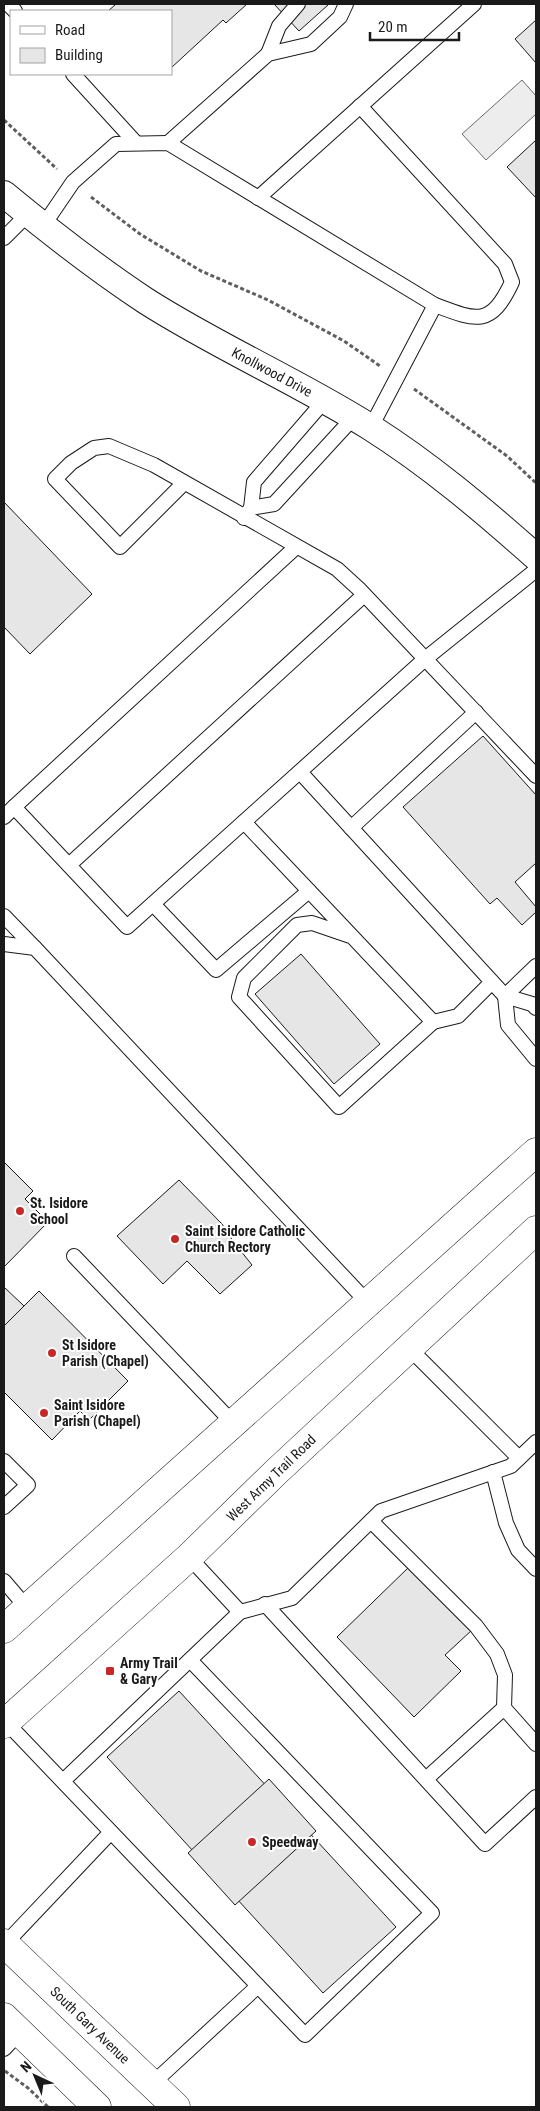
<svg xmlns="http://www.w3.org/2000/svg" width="540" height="2111" viewBox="0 0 540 2111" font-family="'Roboto Condensed',sans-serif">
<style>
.green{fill:#ededed;stroke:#6a6a6a}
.building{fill:#e6e6e6;stroke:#1a1a1a}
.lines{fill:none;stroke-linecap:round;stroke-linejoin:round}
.service-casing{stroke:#1a1a1a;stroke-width:16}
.minor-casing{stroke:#1a1a1a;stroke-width:28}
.tertiary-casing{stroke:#1a1a1a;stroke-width:29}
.secondary-casing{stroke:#1a1a1a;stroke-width:29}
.path{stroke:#5f5f5f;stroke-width:3;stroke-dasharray:4 2.5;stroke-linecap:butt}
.service{stroke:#fff;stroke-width:14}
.minor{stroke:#fff;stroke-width:26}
.tertiary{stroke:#fff;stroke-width:28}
.secondary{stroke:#fff;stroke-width:28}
.poi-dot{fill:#c62828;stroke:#fff;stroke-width:2}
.labels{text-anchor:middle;stroke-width:4;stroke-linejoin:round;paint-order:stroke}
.street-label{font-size:14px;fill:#1a1a1a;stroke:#fff}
.poi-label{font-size:14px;font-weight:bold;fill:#1a1a1a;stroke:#fff;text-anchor:start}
</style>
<rect width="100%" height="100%" fill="#fff"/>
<path class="green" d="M522,80L536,96V114L486,160L462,134Z"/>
<g class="building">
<path d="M113,4H247L226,23L223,20L171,68V11H108L115,5Z"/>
<path d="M274,4H327L328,5L299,31Z"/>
<path d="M536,20V63L515,39Z"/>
<path d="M536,140V198L507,167Z"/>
<path d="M4,502L92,594L30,654L4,627Z"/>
<path d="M483,736L536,795V863L515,882L536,907V912L522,925L497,898L490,904L403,807Z"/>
<path d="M301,954L380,1044L334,1084L255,994Z"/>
<path d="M4,1162L33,1191L25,1199L48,1222L4,1267Z"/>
<path d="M179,1180L222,1224L233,1241L252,1265L220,1294L187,1261L163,1284L117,1236Z"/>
<path d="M4,1287L24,1306L4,1326Z"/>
<path d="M39,1291L128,1381L89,1420L80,1411L52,1440L4,1392V1326Z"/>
<path d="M410,1566L472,1630L445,1655L461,1671L414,1717L337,1637Z"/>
<path d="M179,1691L396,1927L323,1993L107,1757Z"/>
<path d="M269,1779L316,1831L235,1905L188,1853Z"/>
</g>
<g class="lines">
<g class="service-casing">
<g id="service">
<path d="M8,4L15,11"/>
<path d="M268,54L279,26L298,4"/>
<path d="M73,74L136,143"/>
<path d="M360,106L505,264L512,282C491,327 477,321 435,305L371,427"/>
<path d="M168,143L268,54L311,44L340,17L346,4"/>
<path d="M258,198L474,4"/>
<path d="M43,226L73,182L116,144L168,143L435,305"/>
<path d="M4,238L28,214"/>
<path d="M184,483L120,547L55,479L71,463L94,448L109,446L154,465L337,569L360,590L536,776"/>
<path d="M251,508L274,504L354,417"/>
<path d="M244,518L251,508L254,482L325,400"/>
<path d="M296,547L14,807L127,927L425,659L536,570"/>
<path d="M300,772L505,996L532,1004L536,1008"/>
<path d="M4,817L14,807"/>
<path d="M244,822L433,1022L339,1107L239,997L244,978L297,925L312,923L350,936"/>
<path d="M351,828L476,712"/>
<path d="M69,865L364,595"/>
<path d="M153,904L216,970L309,891"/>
<path d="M4,916L35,948"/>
<path d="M4,944L35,948L369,1304"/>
<path d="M505,996L508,1025L536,1059"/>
<path d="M505,996L536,966"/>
<path d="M433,1022L458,1016L492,982"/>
<path d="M74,1256L234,1424"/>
<path d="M409,1348L519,1458"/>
<path d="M4,1461L28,1485L4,1507"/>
<path d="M493,1472L506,1523L518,1550L536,1569"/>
<path d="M371,1521L476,1626L497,1654L505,1675L504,1708"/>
<path d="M4,1581L27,1608"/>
<path d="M265,1604L485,1844L536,1797"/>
<path d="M240,1612L292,1598L381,1511L511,1466L536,1442"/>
<path d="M6,1722L305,2035L432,1913L190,1660"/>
<path d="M426,1779L504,1708L536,1744"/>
<path d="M63,1781L240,1612L189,1557"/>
<path d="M5,1944L111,1832"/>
<path d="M4,2049L20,2032"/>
<path d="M152,2084L258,1986"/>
</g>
</g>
<g class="minor-casing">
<path id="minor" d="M4,194C50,232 96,268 146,301C218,347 297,381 370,427C430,465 483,510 536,557"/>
</g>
<g class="tertiary-casing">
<g id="tertiary">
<path d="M4,1943L176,2107"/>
<path d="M4,2017L97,2107"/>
</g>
</g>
<g class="secondary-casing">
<g id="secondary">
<path d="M4,1629L536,1152"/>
<path d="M4,1724L189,1557L276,1472L536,1230"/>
</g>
</g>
<g class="path">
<path d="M4,120L57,169"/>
<path d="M91,197L140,234L201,271L268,300L344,341L380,366"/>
<path d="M414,389L507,456L536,483"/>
<path d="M5,2071L28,2088L48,2107"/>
</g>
<use href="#service" class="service"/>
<use href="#minor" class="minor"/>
<use href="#tertiary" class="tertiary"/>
<use href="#secondary" class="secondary"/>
</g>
<g class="poi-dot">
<circle cx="20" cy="1211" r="5"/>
<circle cx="175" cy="1239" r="5"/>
<circle cx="52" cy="1353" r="5"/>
<circle cx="44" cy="1413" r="5"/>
<rect x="105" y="1666" width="10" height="10" rx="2.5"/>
<circle cx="252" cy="1842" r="5"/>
</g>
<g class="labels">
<g class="street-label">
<text transform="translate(272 372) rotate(28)" y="5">Knollwood Drive</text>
<text transform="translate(271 1478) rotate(-44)" y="5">West Army Trail Road</text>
<text transform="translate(90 2025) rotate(44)" y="5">South Gary Avenue</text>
</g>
<g class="poi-label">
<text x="30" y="1208">St. Isidore<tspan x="30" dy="16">School</tspan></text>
<text x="185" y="1236">Saint Isidore Catholic<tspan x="185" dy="16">Church Rectory</tspan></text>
<text x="62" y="1350">St Isidore<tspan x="62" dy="16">Parish (Chapel)</tspan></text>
<text x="54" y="1410">Saint Isidore<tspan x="54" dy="16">Parish (Chapel)</tspan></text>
<text x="120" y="1668">Army Trail<tspan x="120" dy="16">&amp; Gary</tspan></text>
<text x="262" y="1847">Speedway</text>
</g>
</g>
<rect width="540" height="2111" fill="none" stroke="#1a1a1a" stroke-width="10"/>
<rect x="10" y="10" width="162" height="65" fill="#ffffff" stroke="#a3a3a3"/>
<rect x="20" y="26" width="25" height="8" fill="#ffffff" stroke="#a3a3a3"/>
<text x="55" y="35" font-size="15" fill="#1a1a1a">Road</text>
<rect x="20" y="48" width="25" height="15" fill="#e6e6e6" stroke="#a3a3a3"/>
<text x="55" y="60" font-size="15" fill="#1a1a1a">Building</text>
<g transform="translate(35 2076) rotate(316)" stroke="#ffffff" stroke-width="4" paint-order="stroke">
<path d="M0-4L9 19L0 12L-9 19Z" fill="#1a1a1a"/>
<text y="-8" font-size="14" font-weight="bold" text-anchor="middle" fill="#1a1a1a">N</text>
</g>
<path d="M370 32v8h89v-8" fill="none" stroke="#1a1a1a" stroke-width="2.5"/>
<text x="378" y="32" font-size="15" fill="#1a1a1a" stroke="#ffffff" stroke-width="4" paint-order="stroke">20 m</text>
</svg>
